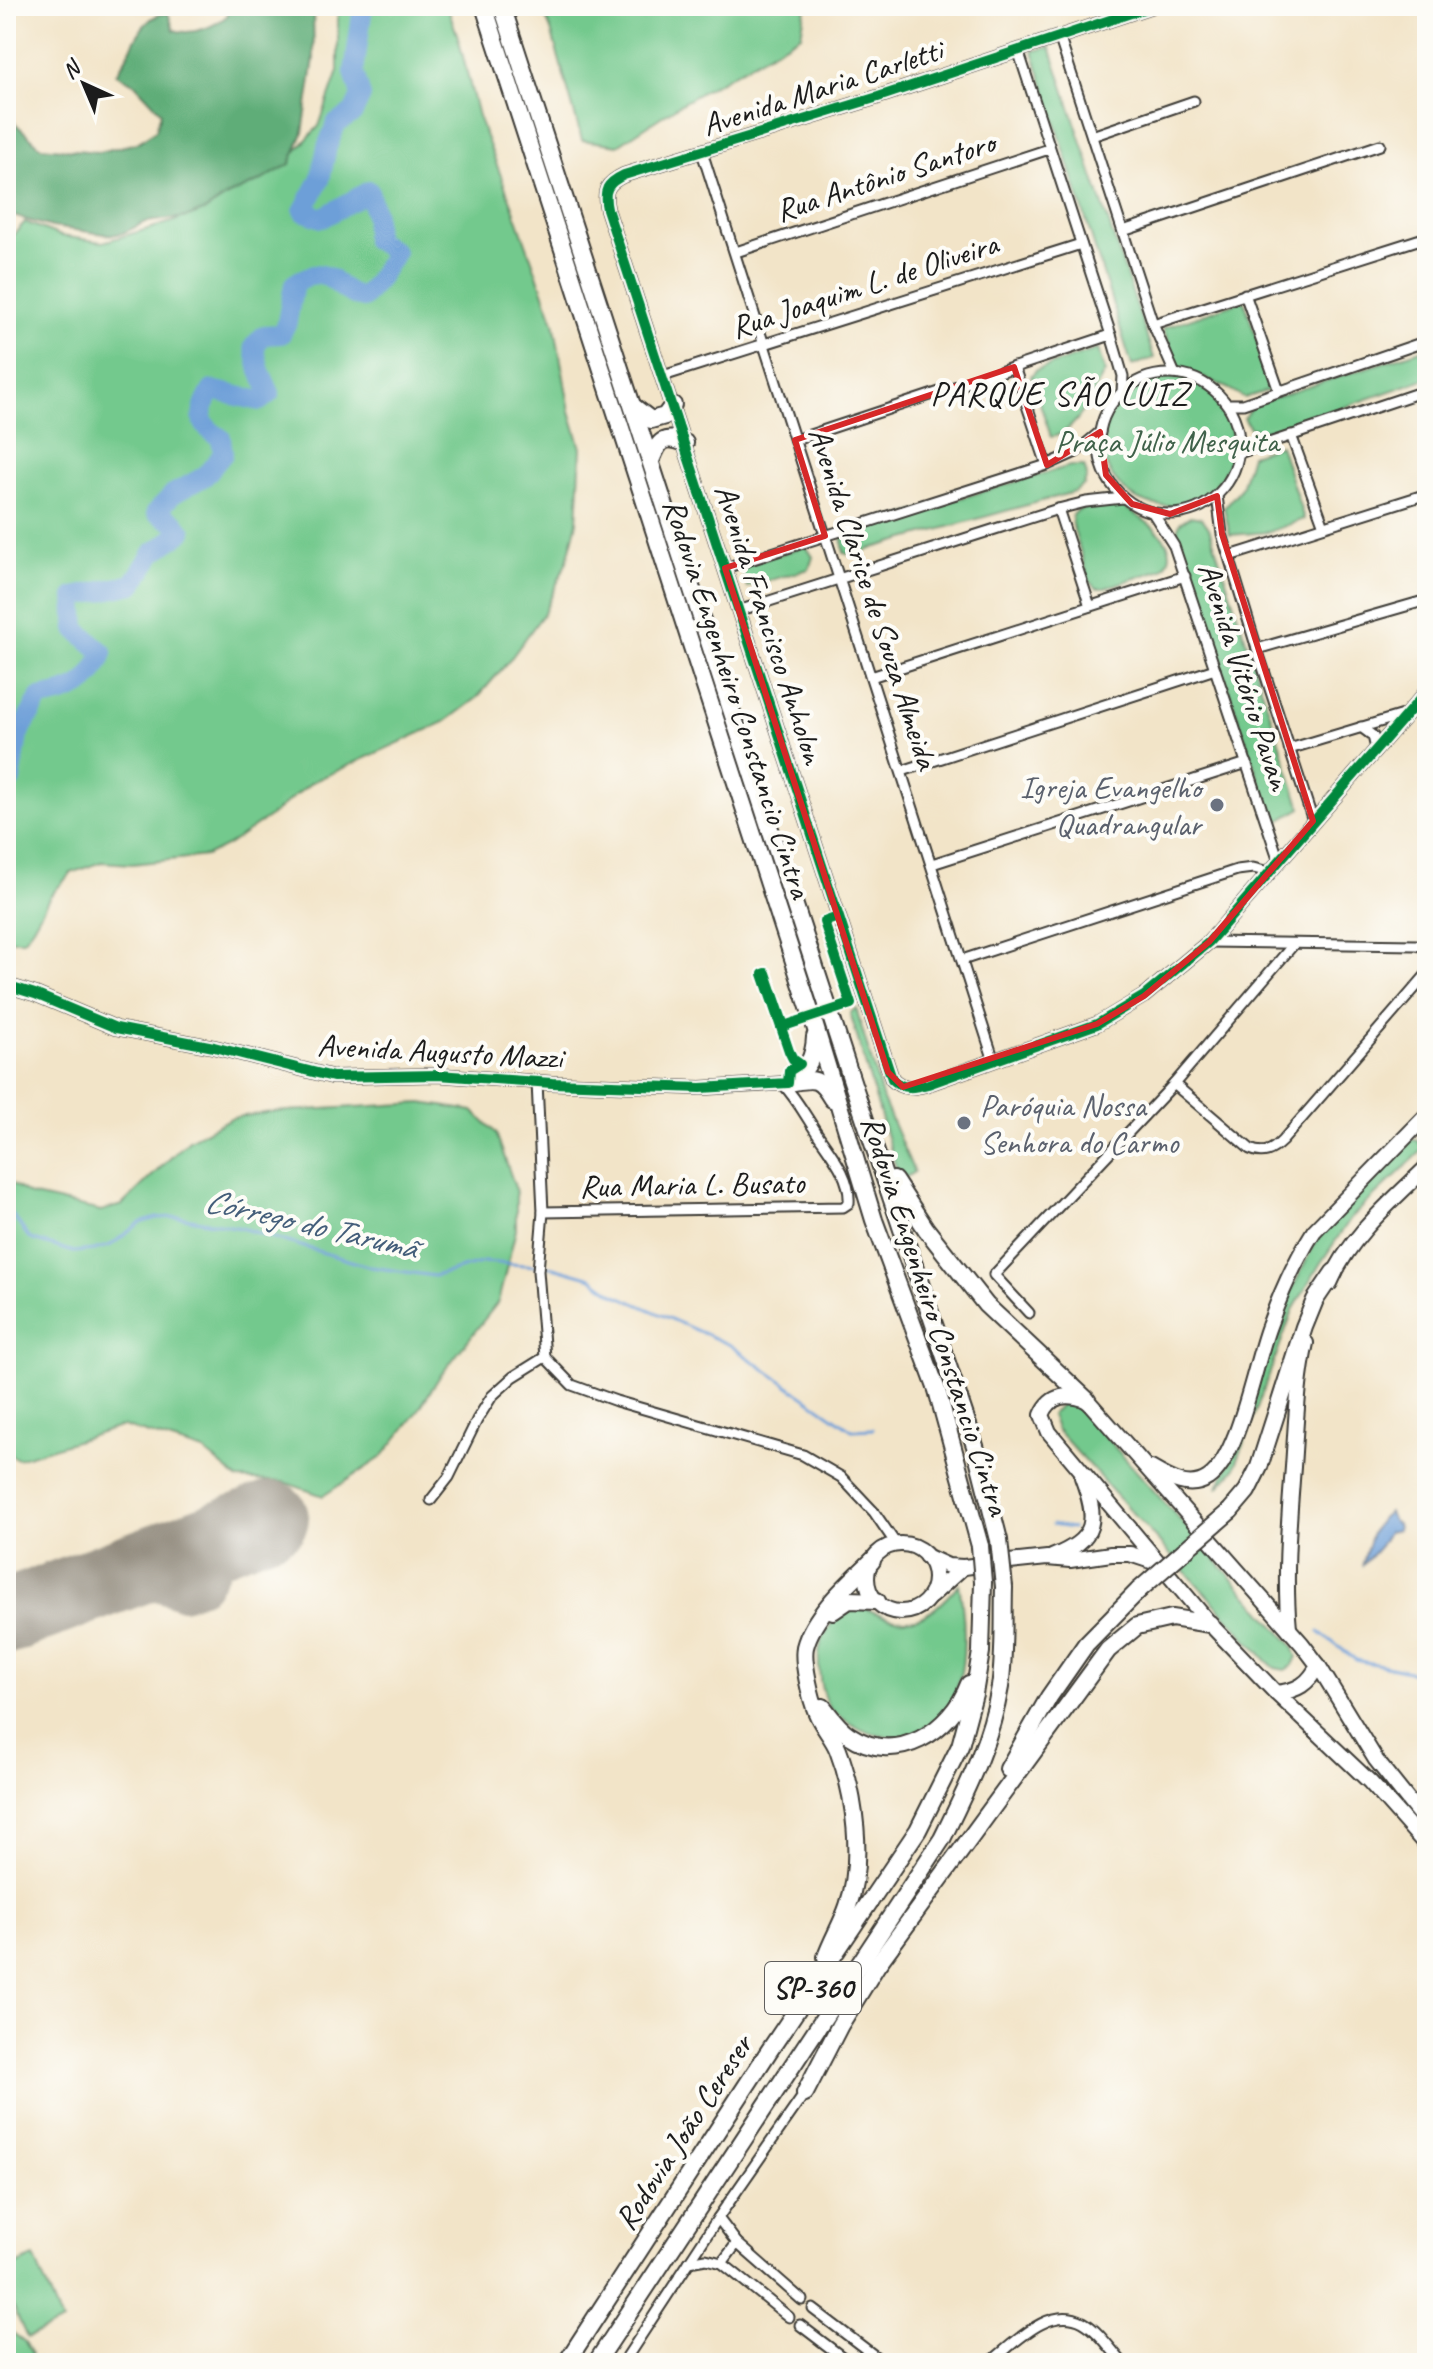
<svg xmlns="http://www.w3.org/2000/svg" width="1433" height="2369" viewBox="0 0 1433 2369" font-family="Caveat,sans-serif">
<style>
.green{fill:#73c98d;stroke:#487254;stroke-width:2}
.forest{fill:#5ead78;stroke:#3d644a;stroke-width:2}
.water{fill:#6d9fd8;stroke:#445e7a;stroke-width:2}
.lines{fill:none;stroke-linecap:round;stroke-linejoin:round}
.stream{stroke:#6d9fd8;stroke-width:3}
.river{stroke:#6d9fd8;stroke-width:20}
.taxiway{stroke:#878072;stroke-width:30}
.runway{stroke:#878072;stroke-width:74}
.street-casing{stroke:#3c3a36;stroke-width:13}
.secondary-casing{stroke:#3c3a36;stroke-width:16}
.primary-casing{stroke:#3c3a36;stroke-width:18}
.highway-casing{stroke:#3c3a36;stroke-width:20}
.street{stroke:#fff;stroke-width:9}
.secondary{stroke:#fff;stroke-width:12}
.primary{stroke:#fff;stroke-width:14}
.highway{stroke:#fff;stroke-width:16}
.highway-bridge-casing{stroke:#3c3a36;stroke-width:20;stroke-linecap:butt}
.highway-bridge{stroke:#fff;stroke-width:16}
.cycleway-casing{stroke:#fdfcf7;stroke-width:15}
.cycleway{stroke:#00873e;stroke-width:10}
.marked{fill:none;stroke:#d62828;stroke-width:6;stroke-linejoin:round}
.worship-dot{fill:#6b7280;stroke:#fdfcf7;stroke-width:3}
.labels{text-anchor:middle;stroke-width:8;stroke-linejoin:round;paint-order:stroke}
.shield{fill:#fdfcf7;stroke:#605f5e;stroke-width:2}
.shield-label{font-size:30px;font-weight:bold;fill:#1c1c1c}
.street-label{font-size:32px;fill:#1c1c1c;stroke:#fdfcf7}
.park-label{font-size:32px;fill:#3f6149;stroke:#fdfcf7}
.worship-label{font-size:32px;fill:#5b616d;stroke:#fdfcf7;text-anchor:end}
.neighbourhood-label{font-size:34px;letter-spacing:2px;fill:#1c1c1c;stroke:#fdfcf7}
.water-label{font-size:34px;font-style:italic;fill:#445e7a;stroke:#fdfcf7}
</style>
<rect width="100%" height="100%" fill="#fdfcf7"/>
<filter id="ink" filterUnits="userSpaceOnUse"><feTurbulence type="fractalNoise" baseFrequency=".0125" numOctaves="2"/><feDisplacementMap in="SourceGraphic" scale="16" xChannelSelector="R" yChannelSelector="G"/><feConvolveMatrix kernelMatrix="1 2 1 2 8 2 1 2 1" color-interpolation-filters="sRGB"/></filter>
<filter id="wash" filterUnits="userSpaceOnUse"><feTurbulence type="fractalNoise" baseFrequency=".006" numOctaves="4" result="noise"/><feDisplacementMap in="SourceGraphic" scale="32" xChannelSelector="R" yChannelSelector="G"/><feGaussianBlur stdDeviation="1.8" result="paint"/><feColorMatrix in="noise" values="0 0 0 0 0 0 0 0 0 0 0 0 0 0 0 0 0 1.4 0 .05"/><feComposite in="paint" operator="in"/></filter>
<g filter="url(#wash)">
<rect width="100%" height="100%" fill="#f2e4c8"/>
<g class="green">
<path d="M338,6H447L458,37L478,116L513,207L554,322L570,411L581,448L577,522L567,561L544,613L509,661L477,698L445,722L312,782L269,817L228,845L206,856L132,864L101,862L71,873L50,896L33,927L23,940H6V243L25,222L61,236L103,242L172,222L205,208L288,160L319,126L338,71Z"/>
<path d="M541,6H806L801,35L679,105L618,145L582,140L551,30Z"/>
<path d="M1050,47L1154,358L1132,366L1033,51Z"/>
<path d="M1244,300L1273,389L1245,398C1224,385 1204,376 1180,371L1163,328Z"/>
<path d="M1427,348V378L1328,413L1264,431L1250,428L1244,418L1252,405Z"/>
<path d="M1098,349L1105,372C1092,393 1078,433 1051,437L1031,376L1036,370Z"/>
<circle cx="1167" cy="441" r="65"/>
<path d="M1280,445L1304,519L1269,532L1230,535L1224,508L1241,488L1251,455Z"/>
<path d="M1070,466H1084L1087,475L1084,485L1074,492L873,548L853,556L844,553L841,533Z"/>
<path d="M1107,501H1114C1132,513 1191,542 1162,569L1105,588H1097L1089,581L1072,523V516L1078,510Z"/>
<path d="M1190,516L1202,518L1209,528L1301,808L1274,824L1176,533L1180,523Z"/>
<path d="M806,546L813,557L809,569L747,587L741,566Z"/>
<path d="M856,1008L883,1100L914,1172L900,1181L850,1013Z"/>
<path d="M422,1103L473,1111L496,1133L516,1190V1230L498,1302L440,1376L416,1414L382,1457L323,1496L284,1482L238,1479L204,1451L123,1426L18,1459L6,1453V1361L13,1342L6,1311V1180L30,1195L101,1211L122,1205L189,1140L231,1118L272,1112Z"/>
<path d="M1408,1140H1417L1424,1149L1351,1218L1320,1264L1293,1310L1234,1470L1217,1489L1237,1448L1279,1316L1317,1238Z"/>
<path d="M1063,1402L1077,1405L1293,1646L1297,1657L1293,1665L1285,1670L1275,1668L1267,1661L1056,1429L1051,1415Z"/>
<path d="M959,1584C966,1622 969,1684 943,1715C917,1745 879,1742 848,1722C842,1718 833,1713 829,1707C820,1693 818,1670 819,1653C820,1640 831,1620 843,1612C847,1609 855,1607 860,1606C909,1629 923,1625 959,1584Z"/>
<path d="M34,2257L62,2322L27,2338L6,2291V2269Z"/>
<path d="M10,2331L25,2342L32,2354L27,2363H6V2333Z"/>
</g>
<path class="forest" d="M227,6H313L314,59L303,133L290,164L260,181L229,195L206,210L188,217L146,222L123,233L112,235L52,227L6,214V115L41,147L99,152L137,143L156,130L161,112L134,83L116,74C133,54 137,15 168,13L174,30C192,36 214,27 228,15Z"/>
<path class="water" d="M1389,1512L1393,1522L1397,1523L1398,1530L1388,1532L1380,1546L1362,1566C1368,1547 1371,1523 1389,1512Z"/>
<g class="lines">
<g class="stream">
<path d="M6,1206L30,1239L74,1252L94,1250L111,1245L140,1223L156,1218L179,1217L241,1228L371,1267L434,1276L484,1262L553,1267L592,1278L614,1294L730,1345L852,1430L873,1429"/>
<path d="M1052,1525L1072,1528"/>
<path d="M1319,1632L1356,1660L1409,1671L1427,1682"/>
</g>
<path class="river" d="M6,785L11,780L18,735L40,698C74,691 90,688 103,653L76,629L74,597L133,584L153,553L182,532L175,523L156,512L173,494L205,476L223,454L221,438C196,423 199,414 212,390L260,401L270,393L260,371L254,346L264,335L281,334L287,322L294,284C332,259 332,291 363,298L377,281L395,252L375,240V215L369,191L322,218L303,211L320,180L327,147L336,124L353,113L361,96L354,72L363,6"/>
<path class="taxiway" d="M123,1574L183,1595L204,1587L239,1530"/>
<path class="runway" d="M6,1617L272,1518"/>
</g>
</g>
<g filter="url(#ink)">
<g class="lines">
<g class="street-casing">
<g id="street">
<path d="M1059,36L1153,324L1175,374"/>
<path d="M1018,50L1111,335L1123,376L1122,392"/>
<path d="M1092,136L1194,101"/>
<path d="M702,152L994,1061"/>
<path d="M1123,231L1380,145"/>
<path d="M736,252L1049,149"/>
<path d="M1245,294L1279,391"/>
<path d="M1153,324L1427,237"/>
<path d="M1014,367L1047,465"/>
<circle cx="1169" cy="444" r="70"/>
<path d="M663,376L1081,244"/>
<path d="M1227,404H1243L1427,341"/>
<path d="M1291,435L1324,526"/>
<path d="M795,440L1111,335"/>
<path d="M1239,453L1427,390"/>
<path d="M1217,496L1222,534L1257,649L1313,821"/>
<path d="M1058,509L1090,606"/>
<path d="M1153,513L1174,546L1279,861"/>
<path d="M1230,556L1427,494"/>
<path d="M725,568L1047,465L1076,452L1100,432"/>
<path d="M738,611L1058,509L1086,502L1123,498"/>
<path d="M1257,649L1427,600"/>
<path d="M871,677L1185,576"/>
<path d="M1361,727L1373,736L1376,749"/>
<path d="M1289,749L1406,714"/>
<path d="M902,771L1215,669"/>
<path d="M932,864L1247,763"/>
<path d="M1209,942L1416,945L1427,948"/>
<path d="M962,960L1237,870L1253,868L1269,872"/>
<path d="M537,1082L543,1212L538,1271L545,1357L572,1385L616,1401L803,1455L841,1477L874,1512L896,1544"/>
<path d="M1174,1084L1250,1149C1263,1155 1272,1151 1282,1141L1427,974"/>
<path d="M543,1212L843,1207L849,1203C851,1175 829,1152 815,1130C804,1113 796,1098 782,1083"/>
<path d="M1029,1313L994,1275L1174,1084L1293,945"/>
<path d="M431,1500L449,1477L477,1420L492,1396L513,1377L545,1357"/>
<path d="M718,2218L737,2243L802,2300"/>
<path d="M689,2262L706,2259L722,2263L789,2317"/>
<path d="M722,2263L737,2243"/>
<path d="M813,2309L884,2363"/>
<path d="M800,2325L850,2363"/>
<path d="M623,2363L718,2218L805,2093"/>
<path d="M989,2363C1014,2344 1049,2304 1083,2322C1099,2331 1111,2350 1123,2363"/>
</g>
</g>
<g class="secondary-casing">
<g id="secondary">
<path d="M1152,6L878,97L624,175C607,183 603,190 607,209L892,1079C903,1090 913,1088 928,1084L1097,1024L1144,996L1209,942L1427,691"/>
<path d="M6,985L35,994L116,1028L214,1047L333,1077L438,1075L552,1083L701,1088L788,1083"/>
</g>
</g>
<g class="primary-casing">
<g id="primary">
<path d="M1330,1283C1349,1237 1392,1201 1427,1167"/>
<path d="M1151,1468C1168,1478 1189,1491 1208,1478C1239,1458 1255,1362 1269,1326C1281,1292 1295,1261 1314,1231L1427,1115"/>
<circle cx="901" cy="1578" r="34"/>
<path d="M926,1556L948,1566L963,1567L1047,1558L1070,1560L1111,1554H1130L1157,1563"/>
<path d="M1052,1557C1098,1539 1098,1520 1082,1477"/>
<path d="M931,1596L963,1567"/>
<path d="M1289,1629C1284,1574 1289,1521 1293,1467C1296,1425 1297,1383 1306,1343"/>
<path d="M1276,1693C1297,1691 1309,1684 1318,1665"/>
<path d="M1427,1824L1376,1760L1318,1665L1302,1644L1087,1400C1068,1394 1051,1393 1042,1415L1049,1432L1210,1624L1276,1693L1370,1782L1427,1846"/>
</g>
</g>
<g class="highway-casing">
<g id="highway">
<path d="M484,6L814,1023L874,1220L937,1390L980,1546"/>
<path d="M502,6L853,1084L975,1446L999,1540"/>
<path d="M634,407L651,420L665,416L673,405"/>
<path d="M651,461C659,440 663,435 685,443"/>
<path d="M792,1081C808,1069 814,1057 815,1037"/>
<path d="M788,1083C813,1079 818,1075 832,1099"/>
<path d="M894,1180L926,1229L986,1305L1087,1400"/>
<path d="M1230,1511L1247,1491L1259,1467L1304,1327L1315,1300L1334,1272"/>
<path d="M833,1611L849,1600L877,1601"/>
<path d="M823,1707C831,1717 838,1728 849,1735C897,1767 951,1731 969,1684"/>
<path d="M1008,1769L1049,1697L1086,1644L1139,1590"/>
<path d="M826,1957C832,1940 842,1924 848,1906C864,1861 855,1794 838,1750C833,1737 822,1726 817,1713C811,1699 802,1662 805,1647C813,1615 849,1583 872,1561"/>
<path d="M805,2093L840,2025L877,1965L1108,1650L1137,1626L1172,1618L1210,1624"/>
<path d="M566,2363L769,2051L918,1830L960,1746L974,1694L981,1652L983,1582"/>
<path d="M596,2363L942,1839C966,1790 991,1741 1000,1687C1005,1654 1003,1620 1004,1587"/>
</g>
</g>
<use href="#street" class="street"/>
<use href="#secondary" class="secondary"/>
<use href="#primary" class="primary"/>
<use href="#highway" class="highway"/>
<g class="highway-bridge-casing">
<g id="highway-bridge">
<path d="M999,1540L1004,1587"/>
<path d="M980,1546L983,1582"/>
<path d="M1139,1590L1230,1511"/>
</g>
</g>
<use href="#highway-bridge" class="highway-bridge"/>
<g class="cycleway-casing">
<g id="cycleway">
<path d="M1152,6L878,97L624,175C607,183 603,190 607,209L892,1079C903,1090 913,1088 928,1084L1097,1024L1144,996L1209,942L1427,691"/>
<path d="M6,985L35,994L116,1028L214,1047L333,1077L438,1075L552,1083L701,1088L788,1083L789,1071L800,1064L793,1059L789,1051L763,974L766,973L784,1026L851,1004L824,922L838,917"/>
</g>
</g>
<use href="#cycleway" class="cycleway"/>
</g>
</g>
<path class="marked" d="M1014,367L1047,465L1100,432L1106,475L1132,504L1170,514L1217,496L1222,534L1313,821L1209,942L1144,996L1097,1024L903,1087L888,1072L725,568L825,536L795,440Z"/>
<g class="worship-dot">
<circle cx="1217" cy="805" r="8"/>
<circle cx="964" cy="1123" r="8"/>
</g>
<g class="labels">
<rect class="shield" x="765" y="1962" width="96" height="52" rx="6"/>
<g class="shield-label">
<text x="813" y="1998">SP-360</text>
</g>
<g class="street-label">
<text transform="translate(822 87) rotate(-18)" y="11">Avenida Maria Carletti</text>
<text transform="translate(885 176) rotate(-18)" y="11">Rua Antônio Santoro</text>
<text transform="translate(864 285) rotate(-18)" y="11">Rua Joaquim L. de Oliveira</text>
<text transform="translate(874 598) rotate(72)" y="11">Avenida Clarice de Souza Almeida</text>
<text transform="translate(770 624) rotate(72)" y="11">Avenida Francisco Anholon</text>
<text transform="translate(1245 676) rotate(72)" y="11">Avenida Vitório Pavan</text>
<text transform="translate(738 698) rotate(72)" y="11">Rodovia Engenheiro Constancio Cintra</text>
<text transform="translate(440 1051) rotate(3)" y="11">Avenida Augusto Mazzi</text>
<text transform="translate(692 1184) rotate(-1)" y="11">Rua Maria L. Busato</text>
<text transform="translate(936 1315) rotate(72)" y="11">Rodovia Engenheiro Constancio Cintra</text>
<text transform="translate(683 2132) rotate(-57)" y="11">Rodovia João Cereser</text>
</g>
<g class="park-label">
<text x="1167" y="452">Praça Júlio Mesquita</text>
</g>
<g class="worship-label">
<text x="1201" y="798">Igreja Evangelho<tspan x="1201" dy="37">Quadrangular</tspan></text>
<text x="980" y="1116" text-anchor="start">Paróquia Nossa<tspan x="980" dy="37">Senhora do Carmo</tspan></text>
</g>
<g class="neighbourhood-label">
<text x="1060" y="405">PARQUE SÃO LUIZ</text>
</g>
<g class="water-label">
<text transform="translate(311 1223) rotate(13)" y="12">Córrego do Tarumã</text>
</g>
</g>
<rect width="1433" height="2369" fill="none" stroke="#fdfcf7" stroke-width="32"/>
<g transform="translate(84 84) rotate(316)" stroke="#fdfcf7" stroke-width="6" paint-order="stroke">
<path d="M0-6L14 30L0 20L-14 30Z" fill="#1c1c1c"/>
<text y="-12" font-size="22" font-weight="bold" text-anchor="middle" fill="#1c1c1c">N</text>
</g>
</svg>
